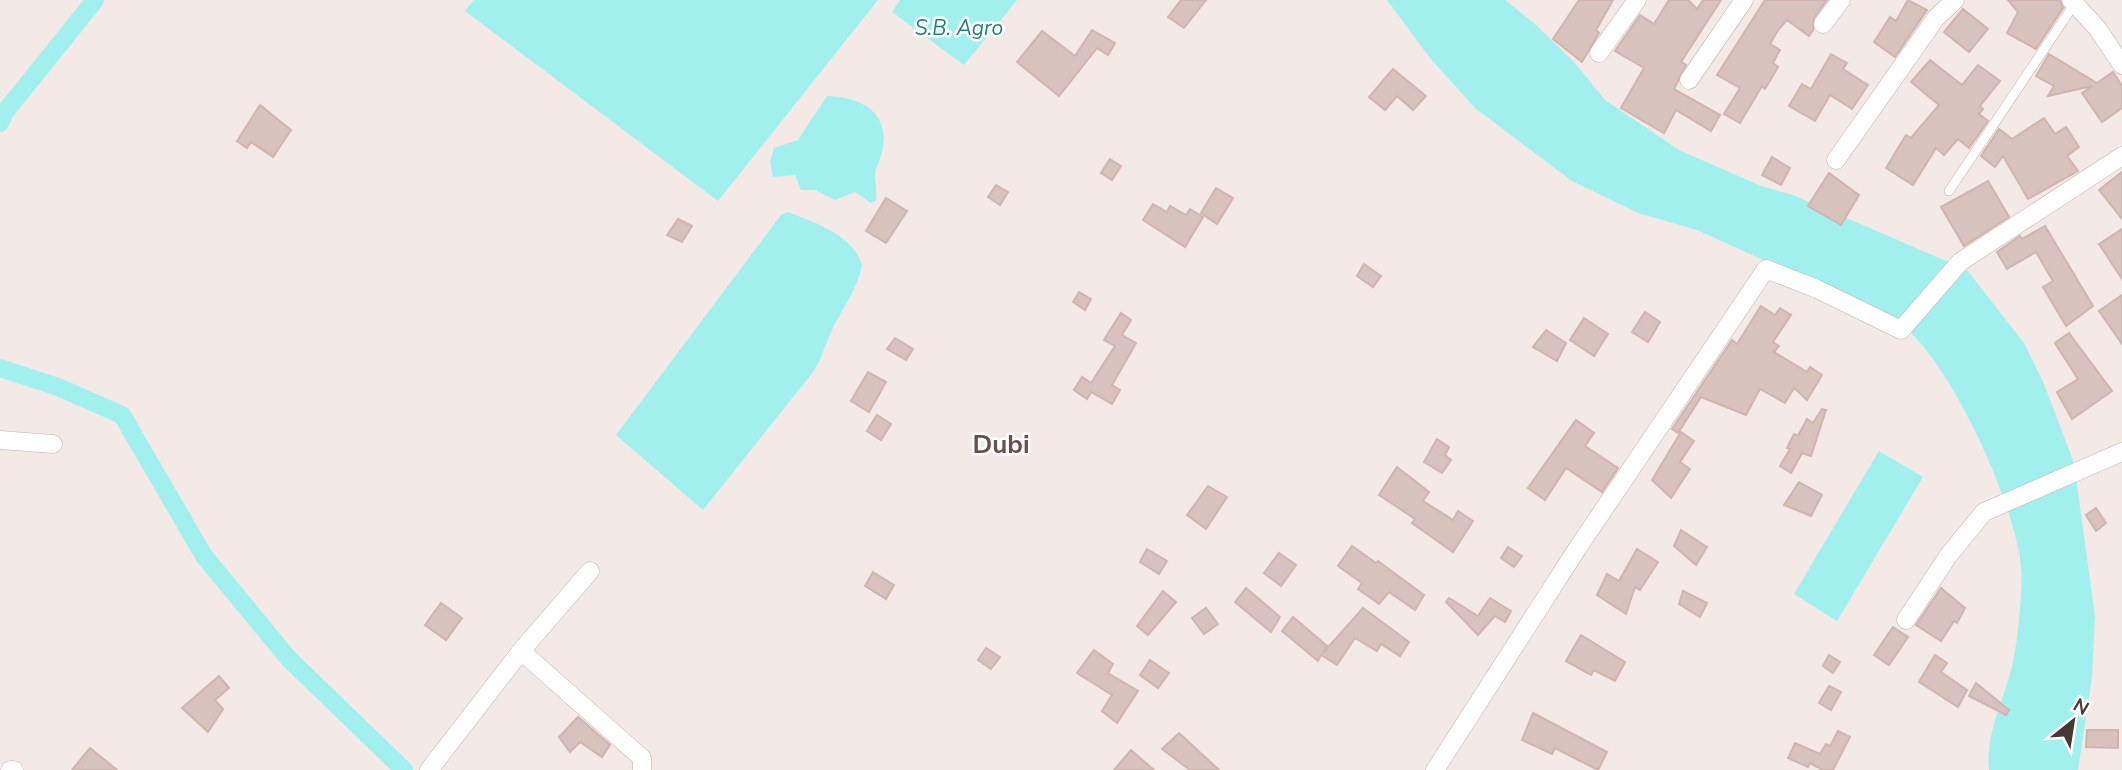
<svg xmlns="http://www.w3.org/2000/svg" width="2122" height="770" viewBox="0 0 2122 770" font-family="'Nunito Sans',sans-serif">
<style>
.water{fill:#a2f0ed}
.lines{fill:none;stroke-linecap:round;stroke-linejoin:round}
.canal{stroke:#a2f0ed;stroke-width:18}
.building{fill:#d8c2be;stroke:#cfb4af;stroke-width:2}
.lane-casing{stroke:#c1b1ac;stroke-width:10}
.street-casing{stroke:#c1b1ac;stroke-width:19}
.lane{stroke:#fff;stroke-width:9}
.street{stroke:#fff;stroke-width:18}
.labels{text-anchor:middle;stroke-width:5;stroke-linejoin:round;paint-order:stroke}
.water-label{font-size:21px;font-style:italic;fill:#268180;stroke:#fff}
.district-label{font-size:26px;font-weight:bold;fill:#68514c;stroke:#fff}
</style>
<rect width="100%" height="100%" fill="#f3e9e6"/>
<g class="water">
<path d="M474,0H878L718,201L465,11Z"/>
<path d="M900,0H1017L964,65L892,12Z"/>
<path d="M1387,0H1505L1535,24L1575,63L1605,100L1679,150L1761,186L1793,195L1967,270L2024,343L2044,384L2074,463L2095,616L2092,677L2078,770H1989C1985,731 2007,695 2014,657C2018,636 2023,587 2021,567C2016,504 1948,355 1896,320L1697,230L1638,213L1572,181L1475,108L1430,58Z"/>
<path d="M827,96C862,97 891,113 882,152C881,159 876,166 875,173C875,182 877,191 876,201L871,203L855,192L835,200L815,190H801L795,175L773,177L770,162L774,148L798,140Z"/>
<path d="M788,212C815,223 852,234 862,265C858,289 841,310 831,332C824,347 823,357 813,372L703,510L616,435L781,215Z"/>
<path d="M1879,451L1923,477L1837,621L1794,594Z"/>
</g>
<g class="lines">
<g class="canal">
<path d="M0,123L5,112L95,0"/>
<path d="M0,368L58,387L122,415L204,556L289,659L404,770"/>
</g>
</g>
<g class="building">
<path d="M1181,0H1206L1184,28L1168,17Z"/>
<path d="M1579,0H1613L1596,30L1599,33L1582,62L1553,39Z"/>
<path d="M1669,0H1688L1697,9L1703,0H1721L1681,62L1686,65L1674,89L1720,115L1711,131L1676,110L1664,133L1621,108L1644,68L1615,51L1640,15L1654,24Z"/>
<path d="M1765,0H1827L1814,18L1813,30L1809,36L1787,20L1778,30L1770,44L1780,50L1773,63L1778,67L1765,89L1762,86L1740,123L1724,114L1740,88L1717,75Z"/>
<path d="M1908,0L1927,10L1895,57L1874,42L1890,17L1896,21Z"/>
<path d="M2008,0H2060L2063,8L2036,49L2007,33L2018,12Z"/>
<path d="M1963,9L1988,29L1969,52L1944,32Z"/>
<path d="M1092,30L1115,43L1108,55L1097,48L1059,96L1017,62L1042,31L1075,56Z"/>
<path d="M1831,54L1847,63L1843,69L1868,85L1852,109L1830,95L1815,121L1789,106L1802,84L1811,89Z"/>
<path d="M2049,54L2097,83L2113,72L2122,86V108L2102,122L2082,93L2092,86L2048,96L2054,86L2036,76Z"/>
<path d="M1930,60L1962,85L1978,65L2000,81L1980,106L1983,109L1979,114L1988,121L1969,148L1958,139L1944,155L1936,148L1913,185L1886,168L1906,135L1911,138L1939,105L1911,82Z"/>
<path d="M1393,69L1426,96L1413,110L1397,96L1385,110L1369,97Z"/>
<path d="M260,105L291,130L273,157L251,142L247,148L237,141Z"/>
<path d="M2044,118L2055,134L2066,127L2079,147L2067,156L2078,171L2028,199L2003,156L1995,167L1981,156L1999,129L2012,139Z"/>
<path d="M1772,157L1790,168L1781,185L1762,175Z"/>
<path d="M1110,159L1121,166L1112,180L1101,173Z"/>
<path d="M2122,172V219L2099,190Z"/>
<path d="M1829,173L1859,195L1841,225L1808,206Z"/>
<path d="M1988,181L2009,217L1964,246L1941,207Z"/>
<path d="M996,185L1008,192L1000,205L988,197Z"/>
<path d="M1216,188L1233,198L1217,224L1201,213Z"/>
<path d="M886,198L907,211L886,243L866,231Z"/>
<path d="M1153,204L1167,212L1170,206L1186,215L1190,209L1203,217L1185,247L1143,220Z"/>
<path d="M678,219L692,226L682,242L667,235Z"/>
<path d="M2045,226L2093,306L2066,326L2043,287L2053,281L2036,252L2007,269L1997,252L2020,236L2022,239Z"/>
<path d="M2122,229V279L2099,244Z"/>
<path d="M1364,264L1381,276L1373,287L1357,276Z"/>
<path d="M1079,292L1091,299L1085,310L1073,302Z"/>
<path d="M2122,295V344L2099,311Z"/>
<path d="M1761,306L1775,315L1780,308L1791,315L1773,342L1779,346L1774,352L1807,372L1810,367L1822,375L1807,400L1794,388L1785,403L1760,389L1746,415L1701,397L1678,433L1672,429L1732,340L1737,344Z"/>
<path d="M1645,312L1660,322L1648,342L1632,332Z"/>
<path d="M1121,313L1131,320L1122,335L1136,343L1112,385L1120,390L1112,404L1091,392L1087,399L1074,390L1082,377L1091,383L1115,346L1104,340Z"/>
<path d="M1584,318L1608,334L1594,356L1570,340Z"/>
<path d="M1546,330L1566,343L1557,361L1533,347Z"/>
<path d="M2069,333L2112,391L2072,419L2057,392L2078,379L2055,343Z"/>
<path d="M895,338L913,349L906,360L887,349Z"/>
<path d="M868,372L886,382L869,412L851,401Z"/>
<path d="M1822,409L1826,410L1811,456L1802,453L1791,473L1780,466L1790,449L1787,448L1794,434L1798,436L1807,419L1813,423Z"/>
<path d="M877,415L891,424L881,440L867,431Z"/>
<path d="M1576,420L1594,433L1585,446L1618,468L1602,492L1566,468L1545,500L1528,488Z"/>
<path d="M1681,432L1694,441L1680,462L1690,469L1671,498L1652,480Z"/>
<path d="M1437,439L1449,447L1445,455L1451,460L1442,473L1424,462Z"/>
<path d="M1397,467L1429,492L1423,501L1453,520L1458,511L1473,521L1453,552L1412,523L1415,519L1379,495Z"/>
<path d="M1799,482L1822,495L1811,516L1784,505Z"/>
<path d="M1208,486L1227,497L1206,529L1187,515Z"/>
<path d="M2096,508L2106,523L2096,531L2086,515Z"/>
<path d="M1681,530L1707,547L1696,565L1674,546Z"/>
<path d="M1352,546L1376,563L1378,561L1424,595L1415,610L1389,592L1379,604L1358,589L1362,583L1338,566Z"/>
<path d="M1508,547L1522,556L1514,567L1501,558Z"/>
<path d="M1147,549L1167,561L1159,574L1140,562Z"/>
<path d="M1637,549L1658,562L1640,590L1635,587L1626,614L1597,595L1607,574L1619,581Z"/>
<path d="M1279,553L1296,565L1281,586L1264,573Z"/>
<path d="M873,572L894,585L886,599L865,586Z"/>
<path d="M1246,588L1280,617L1271,632L1235,602Z"/>
<path d="M1941,588L1965,608L1957,623L1954,621L1941,641L1916,625Z"/>
<path d="M1163,591L1176,602L1148,635L1137,626Z"/>
<path d="M1683,591L1707,603L1700,617L1679,604Z"/>
<path d="M1449,598L1478,616L1490,598L1511,611L1505,622L1495,616L1478,635L1446,602Z"/>
<path d="M441,603L462,618L446,640L425,625Z"/>
<path d="M1206,608L1218,624L1204,634L1192,618Z"/>
<path d="M1363,608L1409,642L1400,656L1381,644L1377,651L1355,638L1337,665L1321,655L1318,661L1282,631L1293,617L1327,646L1323,653Z"/>
<path d="M1893,627L1908,637L1889,665L1874,655Z"/>
<path d="M1581,635L1625,662L1615,681L1594,670L1591,675L1566,661Z"/>
<path d="M986,648L1000,657L991,669L978,660Z"/>
<path d="M1094,650L1113,664L1108,673L1138,691L1117,723L1102,711L1112,695L1077,673Z"/>
<path d="M1829,655L1840,662L1833,673L1823,666Z"/>
<path d="M1935,655L1947,663L1941,672L1967,690L1958,707L1919,682Z"/>
<path d="M1150,660L1169,673L1158,688L1140,675Z"/>
<path d="M219,676L229,688L215,700L223,709L208,732L182,708Z"/>
<path d="M1976,683L2009,710L2006,715L1969,696Z"/>
<path d="M1829,686L1841,692L1831,710L1819,703Z"/>
<path d="M1533,713L1607,752L1598,770L1555,748L1552,754L1522,740Z"/>
<path d="M578,717L610,745L602,757L580,742L570,752L559,737Z"/>
<path d="M2087,730H2118V748L2086,747Z"/>
<path d="M1838,731L1850,737L1833,770H1823L1810,763L1808,767L1788,758L1795,743L1820,754L1826,744L1830,746Z"/>
<path d="M1179,733L1219,770H1190L1162,749Z"/>
<path d="M90,748L117,770H72Z"/>
<path d="M1131,750L1154,770H1114Z"/>
</g>
<g class="lines">
<g class="lane-casing">
<path id="lane" d="M1949,191L2075,3"/>
</g>
<g class="street-casing">
<g id="street">
<path d="M2071,0L2097,28L2122,65"/>
<path d="M1823,24L1841,0"/>
<path d="M1599,53L1637,0"/>
<path d="M1689,80L1744,0"/>
<path d="M1836,160L1936,18L1955,0"/>
<path d="M0,440L53,444"/>
<path d="M1906,620L1948,556L1984,512L2122,452"/>
<path d="M521,651L642,758V770"/>
<path d="M10,770H14"/>
<path d="M429,770L521,651L590,571"/>
<path d="M1435,770L1577,549L1766,269L1817,289L1901,330L1960,262L2122,156"/>
</g>
</g>
<use href="#lane" class="lane"/>
<use href="#street" class="street"/>
</g>
<g class="labels">
<g class="water-label">
<text x="959" y="35">S.B. Agro</text>
</g>
<g class="district-label">
<text x="1001" y="453">Dubi</text>
</g>
</g>
<g transform="translate(2073 721) rotate(30)" stroke="#ffffff" stroke-width="5" paint-order="stroke">
<path d="M0-5L12 26L0 18L-12 26Z" fill="#463835"/>
<text y="-10" font-size="19" font-weight="bold" text-anchor="middle" fill="#463835">N</text>
</g>
</svg>
